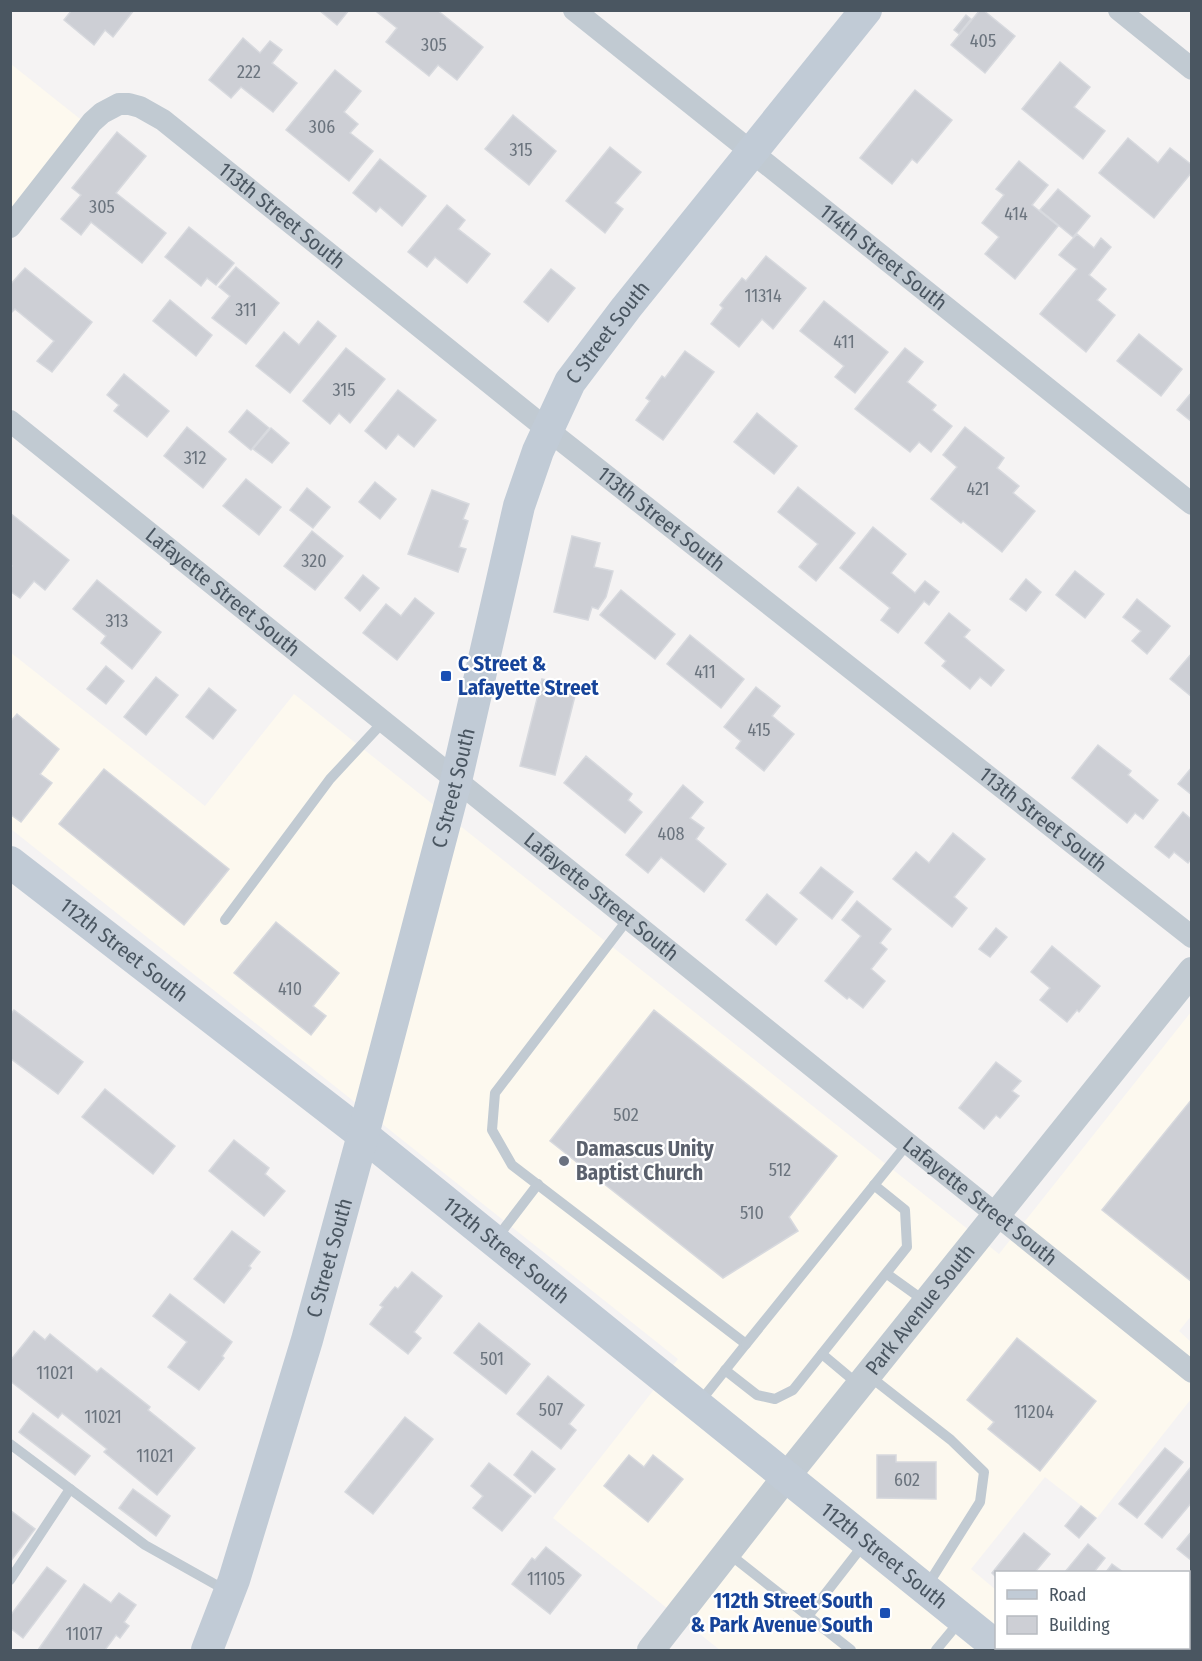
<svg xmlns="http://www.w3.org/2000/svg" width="1202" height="1661" viewBox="0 0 1202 1661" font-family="'Fira Sans Condensed',sans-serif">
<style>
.commercial{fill:#fdf9ef}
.building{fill:#cdcfd5;stroke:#d7d9de;stroke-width:1.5}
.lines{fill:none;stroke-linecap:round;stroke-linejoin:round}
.service{stroke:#c1cad2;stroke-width:10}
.minor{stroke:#c1cad2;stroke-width:22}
.tertiary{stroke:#c1cad2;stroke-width:28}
.secondary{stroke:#c1cbd6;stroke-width:32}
.transit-dot{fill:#1a4fb4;stroke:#fff;stroke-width:2}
.worship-dot{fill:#6b7280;stroke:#fff;stroke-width:2}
.labels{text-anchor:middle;stroke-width:4.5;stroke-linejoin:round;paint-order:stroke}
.number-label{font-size:18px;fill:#6b747e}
.street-label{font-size:21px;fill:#4a5661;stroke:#fff}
.transit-label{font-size:21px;font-weight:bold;fill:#164399;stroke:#fff;text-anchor:start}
.worship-label{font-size:21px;font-weight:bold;fill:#5b616d;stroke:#fff;text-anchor:start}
</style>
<rect width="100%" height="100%" fill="#f5f3f3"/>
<g class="commercial">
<path d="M11,64L84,122L11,215Z"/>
<path d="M10,652L205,806L294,694L999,1254L1191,1012L1192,1315L1179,1331L1191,1342V1399L1097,1518L1045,1477L971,1569L996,1590V1645L992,1650H720L553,1518L678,1359L11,829Z"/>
</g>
<g class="building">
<path d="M72,10H134L113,37L105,30L94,45L64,20Z"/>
<path d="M319,10H349L337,25Z"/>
<path d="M378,10H437L483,47L457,80L438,65L429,76L386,42L397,28L377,12Z"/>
<path d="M980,10H983L1015,36L985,73L951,45Z"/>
<path d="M966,15L971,19L959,34L954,30Z"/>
<path d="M243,38L260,53L270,41L282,50L272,63L297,83L273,112L241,87L231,98L209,80Z"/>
<path d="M1060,62L1090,87L1074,107L1105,131L1083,159L1022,109Z"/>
<path d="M335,70L361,91L344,112L358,124L350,133L373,151L349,181L286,130Z"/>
<path d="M915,90L952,120L917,163L912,159L892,184L860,158Z"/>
<path d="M513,115L556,151L529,185L485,149Z"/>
<path d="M117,132L146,156L116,193L166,233L142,263L91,222L81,235L61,219L81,195L72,188Z"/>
<path d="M1128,138L1158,163L1170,148L1192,165V172L1154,218L1099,173Z"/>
<path d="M610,147L641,172L615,203L623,209L605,233L566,201Z"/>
<path d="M380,159L426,196L402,226L380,207L376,212L353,193Z"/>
<path d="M1019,161L1048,185L1032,205L1058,226L1015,279L985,254L999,237L982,223L1004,195L996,189Z"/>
<path d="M1058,189L1090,216L1073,237L1040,210Z"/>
<path d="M447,205L465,220L458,229L490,254L467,283L435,257L427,267L408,252Z"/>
<path d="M189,227L234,263L216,285L207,278L201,286L165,257Z"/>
<path d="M1077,234L1094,248L1101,238L1111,247L1089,275L1106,289L1097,300L1115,315L1086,352L1040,314L1077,269L1059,255Z"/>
<path d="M766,256L806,288L773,329L762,319L739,347L711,324L723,308L720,305L742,278L746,281Z"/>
<path d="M236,267L279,303L246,344L212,318L230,296L219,287Z"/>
<path d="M25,268L92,322L52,372L37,361L54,341L15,309L10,314V285Z"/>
<path d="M551,269L575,288L548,322L524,302Z"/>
<path d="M170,300L212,335L196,356L153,321Z"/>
<path d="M824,301L888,352L855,393L835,377L844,366L800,331Z"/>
<path d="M318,321L336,336L290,393L256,366L284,332L299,345Z"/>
<path d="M1139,334L1182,369L1161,396L1117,361Z"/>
<path d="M346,348L385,379L350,423L339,413L330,424L303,401Z"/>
<path d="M905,348L923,362L907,382L936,405L932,410L952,426L931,452L919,442L910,452L855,409Z"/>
<path d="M685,351L714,372L663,440L636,420L650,401L646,398L662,376L665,378Z"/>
<path d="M124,374L169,411L147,437L114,411L119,405L107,395Z"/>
<path d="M398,390L436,420L414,447L398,434L386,449L365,431Z"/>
<path d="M1192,392V422L1177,410Z"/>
<path d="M247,410L269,428L251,450L229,432Z"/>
<path d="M757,413L797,446L774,474L734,442Z"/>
<path d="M187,427L226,459L203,488L164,456Z"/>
<path d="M965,427L1004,458L997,468L1019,486L1013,493L1035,511L1002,552L963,521L961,523L931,499L957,467L943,455Z"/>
<path d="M271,428L289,443L272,463L253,449Z"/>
<path d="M246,479L281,507L259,535L223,506Z"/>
<path d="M375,482L396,499L380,519L359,502Z"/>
<path d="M798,487L855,533L816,581L799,567L818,544L778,512Z"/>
<path d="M307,488L330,507L313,528L290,510Z"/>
<path d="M432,490L469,504L463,519L468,521L459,547L466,549L458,572L408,554Z"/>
<path d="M10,513L69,560L45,590L34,581L20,598L10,591V568L12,566L10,565Z"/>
<path d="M873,527L906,554L891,573L915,593L925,581L939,592L929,605L924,601L898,633L881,620L890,608L840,568Z"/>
<path d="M312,531L343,556L315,590L284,566Z"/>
<path d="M572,536L600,543L594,567L613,571L606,597L598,609L592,607L588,620L554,612Z"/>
<path d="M1075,571L1104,594L1085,618L1056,595Z"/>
<path d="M363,575L379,588L360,611L345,598Z"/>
<path d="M1026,579L1041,592L1026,611L1010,599Z"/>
<path d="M97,580L161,632L132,669L101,643L106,636L73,609Z"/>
<path d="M621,590L675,634L655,659L600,615Z"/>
<path d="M415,598L434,613L397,660L363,633L386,604L401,616Z"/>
<path d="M1137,599L1170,626L1147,654L1132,641L1141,631L1123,617Z"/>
<path d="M949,613L970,630L964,637L1004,670L991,686L980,677L970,689L942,666L946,661L925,643Z"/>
<path d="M690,635L744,679L721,708L667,664Z"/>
<path d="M1192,653V697L1170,679Z"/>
<path d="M106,666L124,681L106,704L87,689Z"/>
<path d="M156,677L178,695L146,735L124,717Z"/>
<path d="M542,679L577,688L555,775L520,766Z"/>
<path d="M756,687L780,706L772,716L794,734L764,771L736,748L741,741L724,727Z"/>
<path d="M209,688L236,710L213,739L186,717Z"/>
<path d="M17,714L59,749L40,774L52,783L21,822L10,814V722Z"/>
<path d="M1098,745L1131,771L1128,775L1158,800L1143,819L1135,813L1127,823L1072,778Z"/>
<path d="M586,756L632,794L628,800L642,812L625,833L564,783Z"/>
<path d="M1192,767V795L1178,784Z"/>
<path d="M104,769L229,869L184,925L59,824Z"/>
<path d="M683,785L703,802L690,818L704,828L696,839L726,864L704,892L661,857L648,873L626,855Z"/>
<path d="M1183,812L1192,820V858L1188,863L1174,852L1169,858L1155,847Z"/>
<path d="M953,833L985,859L954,897L967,908L952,927L893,879L916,852L929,863Z"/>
<path d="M821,867L853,892L832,919L800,893Z"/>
<path d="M767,894L797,919L776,945L746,920Z"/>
<path d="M857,901L891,929L880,943L887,949L871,969L885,981L863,1008L849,997L847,999L825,981L861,936L842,920Z"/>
<path d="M276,922L339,973L313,1006L326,1016L311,1035L234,973Z"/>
<path d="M996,928L1007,937L990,957L979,949Z"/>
<path d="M1052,946L1100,986L1079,1012L1077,1010L1067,1022L1040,1000L1050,988L1031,972Z"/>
<path d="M14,1010L83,1062L58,1094L10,1058V1015Z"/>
<path d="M654,1010L837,1156L789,1217L798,1231L723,1278L550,1141Z"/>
<path d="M996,1062L1021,1081L1012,1091L1019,1096L1000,1118L996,1115L984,1129L959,1108Z"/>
<path d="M105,1089L175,1146L153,1174L82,1117Z"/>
<path d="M1192,1099V1282L1102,1210Z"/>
<path d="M234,1140L269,1168L265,1174L285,1191L264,1216L209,1171Z"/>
<path d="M232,1231L260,1252L249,1266L251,1268L224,1303L194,1279Z"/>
<path d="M412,1272L442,1296L414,1332L421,1338L408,1354L370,1324L383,1307L380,1305L395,1287L398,1289Z"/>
<path d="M170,1294L232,1342L222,1356L224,1358L199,1390L168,1367L187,1342L153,1316Z"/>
<path d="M479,1323L530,1364L506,1394L454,1353Z"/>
<path d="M34,1331L45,1340L50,1334L97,1372L101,1368L150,1407L148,1410L195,1448L157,1495L104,1452L107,1449L62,1413L58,1418L10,1381V1361Z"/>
<path d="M1017,1338L1096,1401L1040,1471L988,1429L994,1422L967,1400Z"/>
<path d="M548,1376L584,1405L569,1424L576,1430L561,1449L517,1414Z"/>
<path d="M33,1413L90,1456L75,1475L19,1432Z"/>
<path d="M405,1417L433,1439L373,1514L345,1492Z"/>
<path d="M1165,1448L1183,1462L1137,1518L1119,1504Z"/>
<path d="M532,1451L555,1469L535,1493L514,1475Z"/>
<path d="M629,1455L644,1467L653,1455L683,1479L648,1522L604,1486Z"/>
<path d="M877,1455H896V1462H936V1499L877,1498Z"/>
<path d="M489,1463L531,1496L502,1531L473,1508L483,1496L471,1486Z"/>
<path d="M1190,1468L1192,1470V1502L1162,1538L1145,1524Z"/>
<path d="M133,1489L170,1516L156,1536L119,1508Z"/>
<path d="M1081,1506L1096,1518L1079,1538L1065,1526Z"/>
<path d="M10,1510L35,1529L10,1562Z"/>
<path d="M1192,1531V1561L1177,1549Z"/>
<path d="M1024,1533L1050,1554L1035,1572H996V1577L992,1573Z"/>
<path d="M1088,1544L1105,1558L1094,1572H1065Z"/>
<path d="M546,1547L581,1575L550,1614L512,1584L532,1558L535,1560Z"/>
<path d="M1112,1564L1123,1572H1106Z"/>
<path d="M47,1567L66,1581L23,1638L10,1628V1616Z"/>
<path d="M84,1584L111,1603L119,1593L136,1605L124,1622L129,1626L120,1638L116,1635L105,1650H38Z"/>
<path d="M1188,1625L1192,1628V1650H1168L1170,1648H1188Z"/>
<path d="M1127,1648H1157L1155,1650H1125Z"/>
</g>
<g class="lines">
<g class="service">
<path d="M628,919L495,1093L492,1130L512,1165L746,1344L699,1403"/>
<path d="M225,920L330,779L383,722"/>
<path d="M496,1239L538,1184"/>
<path d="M887,1274L926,1302"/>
<path d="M746,1344L908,1143"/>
<path d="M822,1354L859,1385"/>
<path d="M725,1370L757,1395L775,1399L793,1390L907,1247L905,1210L874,1185"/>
<path d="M868,1375L951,1440L984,1472L980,1502L927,1586"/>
<path d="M10,1444L145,1545L227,1591"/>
<path d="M728,1553L808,1616"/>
<path d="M10,1580L70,1489"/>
<path d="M851,1650L808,1616L864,1544"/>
<path d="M936,1650L960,1621"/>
</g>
<g class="minor">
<path id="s1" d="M574,10L1192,504"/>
<path d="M1119,10L1192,69"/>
<path id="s2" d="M10,227L92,122L102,113L119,104H129L140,107L163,120L548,430L1192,937"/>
<path id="s3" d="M10,421L1192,1372"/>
</g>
<path class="tertiary" id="s4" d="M651,1650L786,1477L1192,971"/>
<g class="secondary">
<path id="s5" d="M10,862L363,1135L996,1646"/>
<path id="s6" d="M207,1650L234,1580L307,1340L363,1135L456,781L519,506L538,451L570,382L626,308L866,10"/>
</g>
</g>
<g class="transit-dot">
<rect x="440" y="670" width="12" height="12" rx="3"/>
<rect x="879" y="1607" width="12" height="12" rx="3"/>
</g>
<circle class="worship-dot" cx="564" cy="1161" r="6"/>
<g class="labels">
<g class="number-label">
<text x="983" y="47">405</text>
<text x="434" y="51">305</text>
<text x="249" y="78">222</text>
<text x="322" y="133">306</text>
<text x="521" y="156">315</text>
<text x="102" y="213">305</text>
<text x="1016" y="220">414</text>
<text x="763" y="302">11314</text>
<text x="246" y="316">311</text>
<text x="844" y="348">411</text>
<text x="344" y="396">315</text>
<text x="195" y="464">312</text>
<text x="978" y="495">421</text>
<text x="314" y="567">320</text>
<text x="117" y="627">313</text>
<text x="705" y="678">411</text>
<text x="759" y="736">415</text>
<text x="671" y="840">408</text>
<text x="290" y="995">410</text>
<text x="626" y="1121">502</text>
<text x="780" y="1176">512</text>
<text x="752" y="1219">510</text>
<text x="492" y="1365">501</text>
<text x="55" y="1379">11021</text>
<text x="551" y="1416">507</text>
<text x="1034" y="1418">11204</text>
<text x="103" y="1423">11021</text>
<text x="155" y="1462">11021</text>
<text x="907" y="1486">602</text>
<text x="546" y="1585">11105</text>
<text x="84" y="1640">11017</text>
</g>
<g class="street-label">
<text dy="7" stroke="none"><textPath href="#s2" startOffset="366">113th Street South</textPath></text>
<text dy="7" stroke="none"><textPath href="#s1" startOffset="396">114th Street South</textPath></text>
<text dy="7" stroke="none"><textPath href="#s6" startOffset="1383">C Street South</textPath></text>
<text dy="7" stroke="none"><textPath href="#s2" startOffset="852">113th Street South</textPath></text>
<text dy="7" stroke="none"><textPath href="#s3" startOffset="273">Lafayette Street South</textPath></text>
<text dy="7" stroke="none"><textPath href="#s6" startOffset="897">C Street South</textPath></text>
<text dy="7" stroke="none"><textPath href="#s2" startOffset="1338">113th Street South</textPath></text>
<text dy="7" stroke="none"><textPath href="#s3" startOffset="759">Lafayette Street South</textPath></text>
<text dy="7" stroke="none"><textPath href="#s5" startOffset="144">112th Street South</textPath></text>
<text dy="7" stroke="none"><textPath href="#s3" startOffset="1245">Lafayette Street South</textPath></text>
<text dy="7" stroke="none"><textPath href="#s5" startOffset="630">112th Street South</textPath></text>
<text dy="7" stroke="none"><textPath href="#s6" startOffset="411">C Street South</textPath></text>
<text dy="7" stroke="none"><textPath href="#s4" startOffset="434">Park Avenue South</textPath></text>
<text dy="7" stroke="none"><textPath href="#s5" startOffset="1116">112th Street South</textPath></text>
</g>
<g class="transit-label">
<text x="458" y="671">C Street &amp;<tspan x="458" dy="24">Lafayette Street</tspan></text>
<text x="873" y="1608" text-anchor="end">112th Street South<tspan x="873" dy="24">&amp; Park Avenue South</tspan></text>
</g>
<g class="worship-label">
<text x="576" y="1156">Damascus Unity<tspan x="576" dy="24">Baptist Church</tspan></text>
</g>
</g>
<rect width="1202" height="1661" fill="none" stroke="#4a5661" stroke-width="24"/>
<rect x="995" y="1571" width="195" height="78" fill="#ffffff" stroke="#b7bbc0" stroke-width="1.5"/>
<rect x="1007" y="1590" width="30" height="9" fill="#c1cbd6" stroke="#b7bbc0" stroke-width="1.5"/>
<text x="1049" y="1601" font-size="18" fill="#4a5661">Road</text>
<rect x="1007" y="1616" width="30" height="18" fill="#cdcfd5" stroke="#b7bbc0" stroke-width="1.5"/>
<text x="1049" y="1631" font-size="18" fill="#4a5661">Building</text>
</svg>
